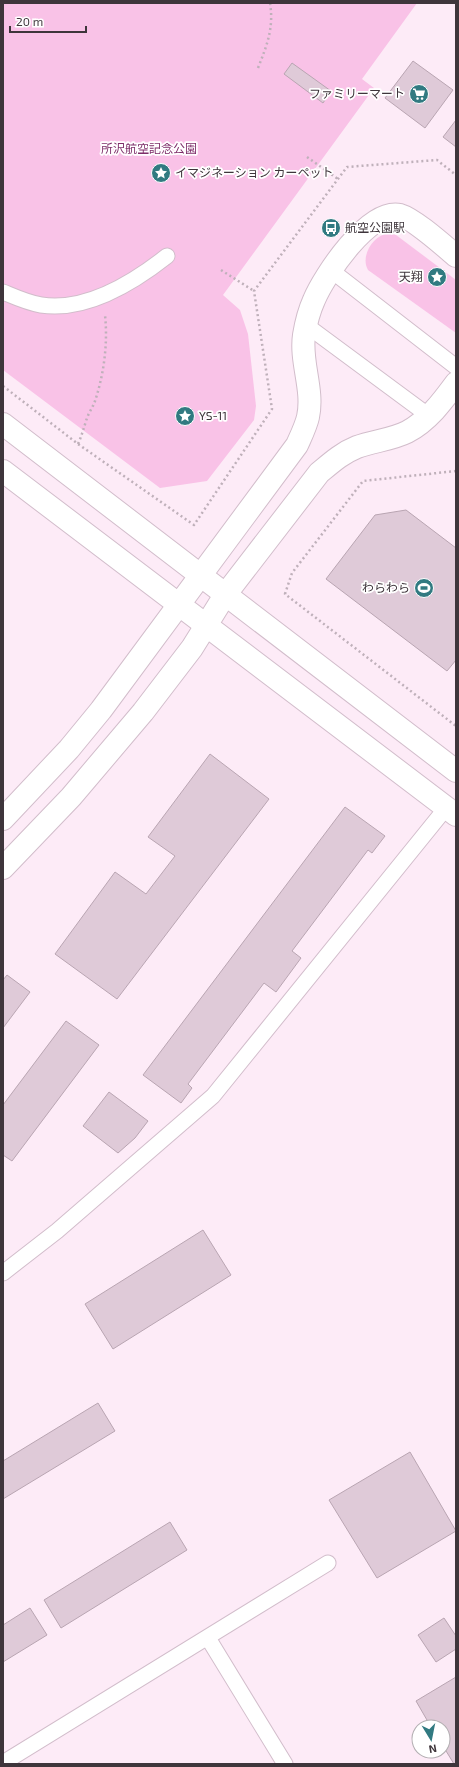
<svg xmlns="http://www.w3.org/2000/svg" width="459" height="1767" viewBox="0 0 459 1767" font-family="'Exo 2','Noto Sans JP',sans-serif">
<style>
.green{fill:#f9c2e7}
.building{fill:#dfcad8;stroke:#b9a5b2}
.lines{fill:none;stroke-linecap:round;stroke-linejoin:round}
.lane-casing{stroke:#d2bdcb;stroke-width:17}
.secondary-casing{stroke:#d2bdcb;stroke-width:24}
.path{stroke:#bfb0ba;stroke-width:2.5;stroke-dasharray:2 3;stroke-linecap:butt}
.lane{stroke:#fff;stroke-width:15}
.secondary{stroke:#fff;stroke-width:22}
.labels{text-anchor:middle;stroke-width:3.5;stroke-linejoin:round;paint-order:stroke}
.poi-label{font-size:12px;fill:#3e353b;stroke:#fff;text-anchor:end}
.park-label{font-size:12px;fill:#7d2d69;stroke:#fff}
</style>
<rect width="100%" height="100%" fill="#fdebf7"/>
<g class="green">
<path d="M3,3H417L362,79L374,88L223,295L240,310L248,334L256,406L254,420L207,481L160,488L3,370Z"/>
<path d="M389,233L396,235L456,280V333L368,270C360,256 373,235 389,233Z"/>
</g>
<g class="building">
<path d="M413,61L453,90L425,128L385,98Z"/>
<path d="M292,63L331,91L323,103L284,74Z"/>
<path d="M456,120V147L443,137Z"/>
<path d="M406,510L456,548V660L447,671L326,579L375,515Z"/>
<path d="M210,754L269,799L117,999L55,954L115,872L146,894L175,856L148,837Z"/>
<path d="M345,807L385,836L372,853L368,850L292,951L301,958L276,992L264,983L188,1084L192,1088L181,1103L143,1075Z"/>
<path d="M7,975L30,992L3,1028V980Z"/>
<path d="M66,1021L99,1045L12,1161L3,1155V1105Z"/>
<path d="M109,1092L148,1121L135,1138L118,1153L83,1126Z"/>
<path d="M203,1230L231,1275L113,1349L85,1304Z"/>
<path d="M98,1403L115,1431L3,1499V1461Z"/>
<path d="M410,1452L456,1531L377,1578L329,1500Z"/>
<path d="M170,1522L187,1550L61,1628L44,1600Z"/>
<path d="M30,1608L47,1635L3,1662V1625Z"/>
<path d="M444,1618L456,1636V1649L436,1662L418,1635Z"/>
<path d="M456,1677V1764H454L443,1746V1727H431L416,1701Z"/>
</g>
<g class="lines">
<g class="lane-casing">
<g id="lane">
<path d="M332,271L456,367"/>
<path d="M3,292C15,297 28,303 41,305C86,312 134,282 167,256"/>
<path d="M306,325L429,416"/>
<path d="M3,1273L57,1231L213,1096L446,808"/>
<path d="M208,1638L285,1764"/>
<path d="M3,1763L328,1563"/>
</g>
</g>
<g class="secondary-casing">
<g id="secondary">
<path d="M3,424L456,771"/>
<path d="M3,471L456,815"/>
<path d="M3,819L69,749L101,710L297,445C301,436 306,426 308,417C314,390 300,362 304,335C306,323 309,311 314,300C324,276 369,208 400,215C414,219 443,245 456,256"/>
<path d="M3,868L71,797L143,712L192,648L225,595L319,473C331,463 342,453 357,447C373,441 391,440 407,432C428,421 442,402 456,383"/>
</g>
</g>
<g class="path">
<path d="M258,68C267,45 274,28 270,3"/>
<path d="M307,157L338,179"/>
<path d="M221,270L254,291"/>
<path d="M3,386L78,444L194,525L272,409L254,291L347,167L437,160L456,175"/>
<path d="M78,444C82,435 84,427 87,418C89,412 93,407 95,401C104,374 108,343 105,315"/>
<path d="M456,471L363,481L292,573L285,594L456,726"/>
</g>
<use href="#lane" class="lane"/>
<use href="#secondary" class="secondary"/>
</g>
<defs>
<g id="supermarket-disc" transform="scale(1)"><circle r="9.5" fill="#317a81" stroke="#fff"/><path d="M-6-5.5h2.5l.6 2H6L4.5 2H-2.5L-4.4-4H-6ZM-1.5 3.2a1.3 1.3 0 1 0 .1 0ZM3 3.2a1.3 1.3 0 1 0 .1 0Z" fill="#fff"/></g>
<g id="sight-disc" transform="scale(1)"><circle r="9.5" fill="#317a81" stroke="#fff"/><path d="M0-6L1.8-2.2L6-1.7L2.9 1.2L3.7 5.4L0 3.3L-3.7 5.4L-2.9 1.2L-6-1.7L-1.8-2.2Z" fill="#fff"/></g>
<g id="bus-disc" transform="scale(1)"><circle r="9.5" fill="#317a81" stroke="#fff"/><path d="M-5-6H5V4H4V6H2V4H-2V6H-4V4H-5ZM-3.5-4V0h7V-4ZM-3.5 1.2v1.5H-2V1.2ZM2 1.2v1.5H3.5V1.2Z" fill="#fff"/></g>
<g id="stadium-disc" transform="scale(1)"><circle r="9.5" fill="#317a81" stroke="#fff"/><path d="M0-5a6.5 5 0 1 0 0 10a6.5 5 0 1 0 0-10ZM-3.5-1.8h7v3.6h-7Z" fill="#fff"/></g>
</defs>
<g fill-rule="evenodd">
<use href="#supermarket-disc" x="419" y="94"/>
<use href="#sight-disc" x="161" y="173"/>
<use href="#bus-disc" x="331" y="228"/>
<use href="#sight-disc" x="437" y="277"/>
<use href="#sight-disc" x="185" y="416"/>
<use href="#stadium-disc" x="424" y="588"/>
</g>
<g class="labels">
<g class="poi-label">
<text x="405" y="98">ファミリーマート</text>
<text x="175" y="177" text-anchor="start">イマジネーション カーペット</text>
<text x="345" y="232" text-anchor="start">航空公園駅</text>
<text x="423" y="281">天翔</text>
<text x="199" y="420" text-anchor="start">YS-11</text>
<text x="410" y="592">わらわら</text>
</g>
<g class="park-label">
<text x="149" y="153">所沢航空記念公園</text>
</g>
</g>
<rect width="459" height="1767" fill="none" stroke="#3e353b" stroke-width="8"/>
<g transform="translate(431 1739) rotate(170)"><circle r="19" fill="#ffffff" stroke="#b2aeb1"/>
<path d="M0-3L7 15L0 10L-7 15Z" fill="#317a81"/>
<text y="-6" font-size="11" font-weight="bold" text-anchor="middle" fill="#3e353b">N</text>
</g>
<path d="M10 26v6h76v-6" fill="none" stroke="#3e353b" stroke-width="2"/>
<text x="16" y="26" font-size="12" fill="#3e353b" stroke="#ffffff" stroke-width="3" paint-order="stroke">20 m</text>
</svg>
